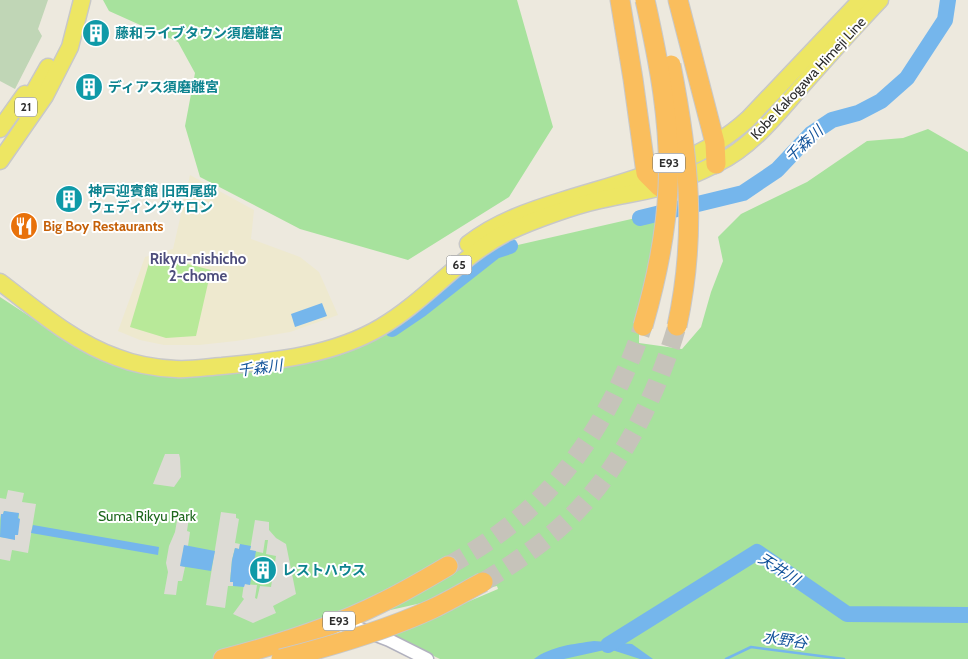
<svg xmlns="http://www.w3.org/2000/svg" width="968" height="659" viewBox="0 0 968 659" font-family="Cabin,'Noto Sans JP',sans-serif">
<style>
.education{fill:#eee9cf}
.green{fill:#a7e29d}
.cemetery{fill:#c0d6b6}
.pitch{fill:#b8e999}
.plaza{fill:#dddbd5}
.water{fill:#75b6ec}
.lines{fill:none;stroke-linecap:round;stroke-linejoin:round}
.stream{stroke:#75b6ec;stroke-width:2.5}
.river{stroke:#75b6ec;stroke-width:16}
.highway-tunnel{stroke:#c6c3ba;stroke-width:19;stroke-dasharray:19 9;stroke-linecap:butt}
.minor-casing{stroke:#b2b2bf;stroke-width:15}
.major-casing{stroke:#c8c8c8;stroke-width:19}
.highway-casing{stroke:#c8c8c8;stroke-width:21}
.minor{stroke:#fff;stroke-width:12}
.major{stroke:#ede663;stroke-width:16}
.highway{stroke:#fabe5d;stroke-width:19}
.highway-bridge-casing{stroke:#c8c8c8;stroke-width:21;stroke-linecap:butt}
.highway-bridge{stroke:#fabe5d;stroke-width:19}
.labels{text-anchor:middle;stroke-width:4;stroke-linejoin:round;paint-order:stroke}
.shield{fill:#fff;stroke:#6b6b6b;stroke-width:1}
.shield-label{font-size:12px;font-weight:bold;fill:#2c2c2c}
.culture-label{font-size:14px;font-weight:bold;fill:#0d838f;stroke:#fff;text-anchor:start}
.street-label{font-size:14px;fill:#2c2c2c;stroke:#fff}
.food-label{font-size:14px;font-weight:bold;fill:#c56008;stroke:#fff;text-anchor:start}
.park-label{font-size:14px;fill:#1e681d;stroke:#fff}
.water-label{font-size:15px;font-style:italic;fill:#11529a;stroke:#fff}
.neighbourhood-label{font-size:15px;font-weight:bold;fill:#4d4d7c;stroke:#fff}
</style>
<rect width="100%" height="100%" fill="#ede9de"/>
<path class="education" d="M190,175L254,210L251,239L300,257L319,272L338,315L290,332L236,341L199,345H164L140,340L118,331L145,257L173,249Z"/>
<g class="green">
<path d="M103,0H517L553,127L509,197L408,260L300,229L200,177L185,126L195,73L178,42L109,11Z"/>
<path d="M928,129L968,152V659H440L390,635L498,589L497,586L355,618L252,659H0V297L75,346L120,366L284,363L402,322L496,250L662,212L639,321V343L682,349L701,327L711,292L723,261L718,237L741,214L807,182L867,141L903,138Z"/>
</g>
<path class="cemetery" d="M0,0H48L38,29L42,36L15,89L0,81Z"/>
<path class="pitch" d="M172,257L180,262L211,270L196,336L166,338L130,327L149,263Z"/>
<g class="plaza">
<path d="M165,454H179L180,458L181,477L174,487L153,484Z"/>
<path d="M8,490L24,493L22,502L36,504L28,553L12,550L10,561L0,559V537L15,539V535H17L19,514L4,511L3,514H1L0,520V498L6,499Z"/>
<path d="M221,512L236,514V518L239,519L235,543L240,544L239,549L235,548L232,560L230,581L233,582V586H228L225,608L206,605Z"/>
<path d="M178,515L189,517L187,531L190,532L188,546H184L181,566L185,567L182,581H178L176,595L164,594L168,572L166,563L169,546L175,532Z"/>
<path d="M255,520L269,522V530L276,538L286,544L296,594L273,606L276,613L253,623L233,614L244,599L242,597L244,584L257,585L255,598L257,599L260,586L271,587L276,556L266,554L268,540H265L263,553L250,550Z"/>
</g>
<g class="water">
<path d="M322,303L327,316L295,327L291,314Z"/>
<path d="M4,511L19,513L18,518L20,519L18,535H15V540L0,537L1,514H3Z"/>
<path d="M33,525L159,547L158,555L31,533Z"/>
<path d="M240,544L251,546L250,550L256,551L250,585L245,584L244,587L233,586V582H230L232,560L235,548L239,549Z"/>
<path d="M184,545L215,551L211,571L180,566Z"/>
<path d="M594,641L632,644L653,659H640L609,649L564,659H534C551,646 574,644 594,641Z"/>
</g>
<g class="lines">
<path class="stream" d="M726,659L751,647L844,659"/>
<g class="river">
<path d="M640,218L743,193L777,170L811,134L832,120L858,113L881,101L907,78L945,20L948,0"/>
<path d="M392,329L420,310L495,251L510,246"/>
<path d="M608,645L757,552L847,614L968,615"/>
</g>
<g class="highway-tunnel">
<path d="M448,566C469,554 490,541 509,526C574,475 617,404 643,326"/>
<path d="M483,582C505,569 526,555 546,539C613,486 653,407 677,326"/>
</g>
<g class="minor-casing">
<path id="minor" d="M337,628L350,625L389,640L427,659"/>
</g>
<g class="major-casing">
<g id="major">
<path d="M23,111L48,67"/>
<path d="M0,129L25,94"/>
<path d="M0,161L45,96L70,47L82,0"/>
<path d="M468,244C496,222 531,210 564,200C628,180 698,165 748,119L861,0"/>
<path d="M0,282C36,309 73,342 116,357C136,365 155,368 176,369C191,370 207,367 222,366C276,361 334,355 381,327C427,300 460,256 508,232C534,220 573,206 600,200C620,195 641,193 661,187C680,181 700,172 718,163C754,146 781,109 807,80C831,53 855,26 880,0"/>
</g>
</g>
<g class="highway-casing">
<g id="highway">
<path d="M620,0L633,79L646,173L660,187"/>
<path d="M678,0L715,143L716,164"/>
<path d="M223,659C277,645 331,628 381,603C404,592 426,579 448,566"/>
</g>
</g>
<use href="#minor" class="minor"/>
<use href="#major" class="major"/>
<use href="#highway" class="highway"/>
<g class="highway-bridge-casing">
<g id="highway-bridge">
<path d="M671,65C689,157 697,234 677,326"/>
<path d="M643,326C656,281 666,235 668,188C671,125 659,62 645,0"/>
<path d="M281,659C332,646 384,631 432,609C449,601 466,591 483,582"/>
</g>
</g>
<use href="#highway-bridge" class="highway-bridge"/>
</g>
<defs>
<g id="building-disc" transform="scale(1.4375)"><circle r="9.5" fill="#0f9aa8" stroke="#fff"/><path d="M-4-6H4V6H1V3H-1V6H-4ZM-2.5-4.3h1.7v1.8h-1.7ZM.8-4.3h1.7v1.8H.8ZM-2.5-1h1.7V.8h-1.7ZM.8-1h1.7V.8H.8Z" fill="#fff"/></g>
<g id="restaurant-disc" transform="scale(1.4375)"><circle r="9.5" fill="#e8710a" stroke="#fff"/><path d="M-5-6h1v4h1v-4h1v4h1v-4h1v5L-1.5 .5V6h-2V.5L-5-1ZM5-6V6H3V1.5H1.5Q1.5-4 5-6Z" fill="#fff"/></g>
</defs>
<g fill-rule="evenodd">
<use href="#building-disc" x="96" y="33"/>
<use href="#building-disc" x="89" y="87"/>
<use href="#building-disc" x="69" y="199"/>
<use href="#restaurant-disc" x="24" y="226"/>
<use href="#building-disc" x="263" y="570"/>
</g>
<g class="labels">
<g class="shield">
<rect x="15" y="97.5" width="22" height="19" rx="4"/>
<rect x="653" y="153.5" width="32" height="19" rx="4"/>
<rect x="446.5" y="255.5" width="25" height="19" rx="4"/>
<rect x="323" y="611.5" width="32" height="19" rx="4"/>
</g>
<g class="shield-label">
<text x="26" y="111">21</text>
<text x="669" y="167">E93</text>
<text x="459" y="269">65</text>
<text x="339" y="625">E93</text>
</g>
<g class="culture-label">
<text x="115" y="38">藤和ライブタウン須磨離宮</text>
<text x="108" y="92">ディアス須磨離宮</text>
<text x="88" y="196">神戸迎賓館 旧西尾邸<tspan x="88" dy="16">ウェディングサロン</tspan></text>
<text x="282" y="575">レストハウス</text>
</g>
<g class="street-label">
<text transform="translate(808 78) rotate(-47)" y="5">Kobe Kakogawa Himeji Line</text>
</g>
<g class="food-label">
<text x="43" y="231">Big Boy Restaurants</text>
</g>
<g class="park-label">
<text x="147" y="521">Suma Rikyu Park</text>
</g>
<g class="water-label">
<text transform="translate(804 144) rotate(-43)" y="5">千森川</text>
<text transform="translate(260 368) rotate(-7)" y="5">千森川</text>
<text transform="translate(779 569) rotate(32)" y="5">天井川</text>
<text transform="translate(785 640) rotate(8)" y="5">水野谷</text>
</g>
<g class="neighbourhood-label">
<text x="198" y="264">Rikyu-nishicho<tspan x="198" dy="17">2-chome</tspan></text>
</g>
</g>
</svg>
